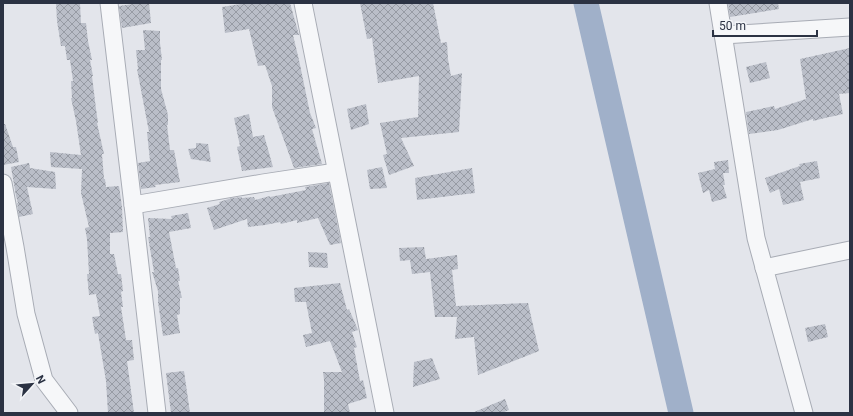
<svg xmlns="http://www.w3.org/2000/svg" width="853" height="416" viewBox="0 0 853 416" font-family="Roboto,sans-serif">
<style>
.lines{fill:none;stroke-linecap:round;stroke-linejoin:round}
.river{stroke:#a0b0c9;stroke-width:25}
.building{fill:url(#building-cross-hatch)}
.minor-casing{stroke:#a8acb5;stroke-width:19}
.minor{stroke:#f6f7f9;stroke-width:17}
</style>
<defs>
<pattern id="building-cross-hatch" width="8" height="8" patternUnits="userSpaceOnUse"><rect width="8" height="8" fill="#babec8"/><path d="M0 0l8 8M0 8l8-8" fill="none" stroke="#979ba4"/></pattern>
</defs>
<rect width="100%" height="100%" fill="#e3e5eb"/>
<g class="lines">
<path class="river" d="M586,3L681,413"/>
</g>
<g class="building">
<path d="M56,3H80L81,23H86L88,41L92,60H90L93,76H92L96,109L98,123H97L104,154H102L104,179H105L106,187L119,186L122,207L123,232L110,233V254H114L118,274H121L123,291L121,292L123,307H121L126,340H132L134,360L127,361L134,413H108L106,381L98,333L95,334L92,317L100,316L96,294L89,295L87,274H89L87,239L85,228L89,227L81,193L82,169L51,167L50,152L81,155L76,121L71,98H72L71,81H73L70,60H67L65,46H61L57,21Z"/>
<path d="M133,3H149L151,23L122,28L119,6L133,4Z"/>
<path d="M247,3H290L299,35H293L299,60L310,113L316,128L312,129L322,164L294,168L272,107V86L265,65L258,66L249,29L225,33L222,7Z"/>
<path d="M360,3H433L441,43L447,42L448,59L451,76L462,73L459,132L401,138L414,166L389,175L383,155L387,154L380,123L418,117L419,76L378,83L372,38L367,39Z"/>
<path d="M728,3H778L779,9L730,17Z"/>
<path d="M143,30L160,31V43L162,60H161V89L168,115V125H167L170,150H174L180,182L155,185L156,187L141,189L138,163L150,161L147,132H149L137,69H138L136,50H145Z"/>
<path d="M850,48V93L839,94L843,114L830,117H829L813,121V119L778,130L749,134L746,112L774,106L775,109L806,99L800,59Z"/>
<path d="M766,62L770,78L750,83L746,67Z"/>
<path d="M366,104L369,124L351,130L347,109Z"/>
<path d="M249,114L253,137L264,135L273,167L242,171L237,147L240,146L234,118Z"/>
<path d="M3,124H5L13,147H16L19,162L3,165Z"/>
<path d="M196,143L208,144L211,162L191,159L188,149L196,148Z"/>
<path d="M728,160L729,173H723L725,185H723L727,198L712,202L709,190L703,193L698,173L715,169L714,162Z"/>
<path d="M817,161L820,178L800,182L804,200L783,205L779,189L770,193L765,178L800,166L799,164Z"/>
<path d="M29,163L30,168L55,172L56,189L27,187L33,214L19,217L17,203H18L16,196L11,167Z"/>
<path d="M382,167L387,188L370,189L367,170Z"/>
<path d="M472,168L475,193L417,200L415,178Z"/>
<path d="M329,183L341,243L330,245L318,218L297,223V220L281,224L280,222L265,225L248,227L247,219L214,230L207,208L220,204L219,202L232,198L242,197V198L254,197L255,200L270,196V197L306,190L305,187Z"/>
<path d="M188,213L191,228L169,232L176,268H178L180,281H178L182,298H180V314L177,315L180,333L163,336L158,302V291L152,272H154L148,237H150L148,218L172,219L171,216Z"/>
<path d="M424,247L426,259L457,255L458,269L452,270L456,306L528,303L539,351L478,375L474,337L455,339L457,317H435L430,272L412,274L410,260L400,261L399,248Z"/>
<path d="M308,252L327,253L328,268L309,267Z"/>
<path d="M340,283L347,310L349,309L358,330L352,332L357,347L354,348L360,381L363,380L367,398L348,404L350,413H324V380L323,372H342L330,341L306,347L303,335L312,333L306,302H295L294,288Z"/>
<path d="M825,324L828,337L808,342L805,328Z"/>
<path d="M432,358L440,379L413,387L414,362Z"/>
<path d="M184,371L190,413H171L166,373Z"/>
<path d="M505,399L509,410L502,413H472Z"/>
</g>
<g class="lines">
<g class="minor-casing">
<g id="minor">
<path d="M109,3L133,205L263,183L336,172"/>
<path d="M303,3L385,413"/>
<path d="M718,3L756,238L804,413"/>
<path d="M723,35L850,27"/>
<path d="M3,183L15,247L26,314L44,380L69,413"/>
<path d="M133,205L157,413"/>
<path d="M764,268L850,250"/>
</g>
</g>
<use href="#minor" class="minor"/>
</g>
<rect width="853" height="416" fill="none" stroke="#2b3243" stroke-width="8"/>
<g transform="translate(32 384) rotate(63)" stroke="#f3f5f8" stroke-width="3" paint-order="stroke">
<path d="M0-3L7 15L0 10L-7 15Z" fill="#2b3243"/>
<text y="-6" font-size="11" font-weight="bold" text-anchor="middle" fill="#2b3243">N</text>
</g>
<path d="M713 30v6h104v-6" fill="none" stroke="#2b3243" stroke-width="2"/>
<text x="719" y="30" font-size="12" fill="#2b3243" stroke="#f3f5f8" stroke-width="3" paint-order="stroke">50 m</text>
</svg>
